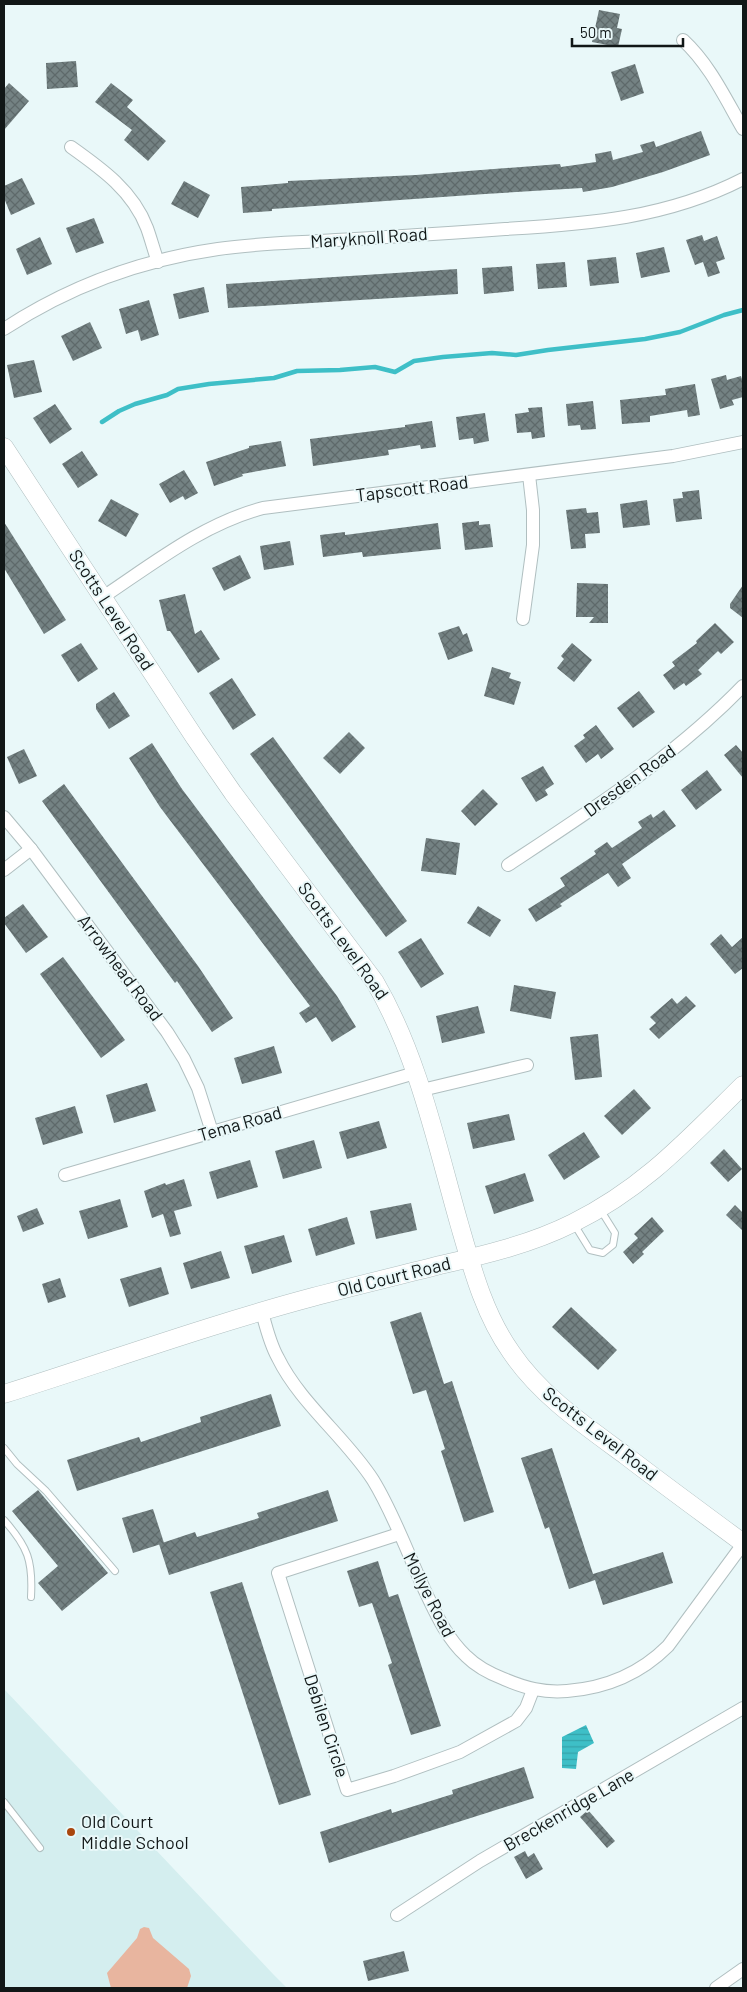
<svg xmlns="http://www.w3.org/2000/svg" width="747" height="1992" viewBox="0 0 747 1992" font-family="Barlow,sans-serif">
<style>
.built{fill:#d4eeef}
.pitch{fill:#e8b59f}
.water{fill:url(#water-rules)}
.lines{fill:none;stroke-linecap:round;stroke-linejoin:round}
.stream{stroke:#3ebfc7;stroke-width:4.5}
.building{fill:url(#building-cross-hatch)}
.lane-casing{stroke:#b0bfc0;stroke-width:8}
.street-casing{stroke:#b0bfc0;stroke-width:14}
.secondary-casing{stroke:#b0bfc0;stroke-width:19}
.lane{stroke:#fff;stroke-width:6}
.street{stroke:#fff;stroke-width:12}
.secondary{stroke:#fff;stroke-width:18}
.poi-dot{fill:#a9460d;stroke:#e9f8f9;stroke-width:2}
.labels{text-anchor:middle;stroke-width:4;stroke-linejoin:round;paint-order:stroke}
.street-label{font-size:18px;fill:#111717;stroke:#e9f8f9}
.poi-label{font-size:18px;fill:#111717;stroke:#e9f8f9;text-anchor:start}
</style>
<defs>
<pattern id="water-rules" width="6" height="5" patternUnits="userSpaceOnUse" patternTransform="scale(1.25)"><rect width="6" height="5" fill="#3ebfc7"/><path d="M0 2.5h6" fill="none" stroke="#35a3aa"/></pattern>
<pattern id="building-cross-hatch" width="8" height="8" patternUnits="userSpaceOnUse" patternTransform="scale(1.25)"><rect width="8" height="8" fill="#748283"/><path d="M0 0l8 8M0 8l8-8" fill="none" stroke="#5e696a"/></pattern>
</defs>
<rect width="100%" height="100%" fill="#e9f8f9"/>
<path class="built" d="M4,1689L273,1974L287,1988H4Z"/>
<path class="pitch" d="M144,1927L149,1928L153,1938L189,1969L191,1976L187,1988H111L107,1973L137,1938L140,1929Z"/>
<path class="water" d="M586,1725L594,1743L578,1752L576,1769L562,1768V1737Z"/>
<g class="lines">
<path class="stream" d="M102,422L119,411L135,404L167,395L178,389L209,384L274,378L297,371L340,370L375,367L395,372L414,361L443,357L492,353L516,355L548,350L645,339L680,332L724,315L743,310"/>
</g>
<g class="building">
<path d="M599,10L620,14L617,28L622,29L618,47L592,42Z"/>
<path d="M76,61L78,87L47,89L46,63Z"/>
<path d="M635,64L644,93L621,101L611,72Z"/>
<path d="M9,83L29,101L4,130V89Z"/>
<path d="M111,83L133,100L127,107L166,141L148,161L124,140L132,130L95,102Z"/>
<path d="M701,131L710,155L663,172L612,187L583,192L582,188L485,194L272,209V211L243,213L241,187L288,183V181L416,175L560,164L561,167L596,162L595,154L611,151L613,160L643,152L640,145L654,141L656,147Z"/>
<path d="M22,178L35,204L11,215L4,198V186Z"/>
<path d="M184,181L210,195L198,218L171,204Z"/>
<path d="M94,218L104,243L76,253L66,228Z"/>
<path d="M702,235L704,241L717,236L725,259L716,262L720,273L708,277L703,262L695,265L686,240Z"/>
<path d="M40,237L52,264L27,275L16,249Z"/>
<path d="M664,247L670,272L641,278L636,253Z"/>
<path d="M616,257L619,283L590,286L587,260Z"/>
<path d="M565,262L567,287L538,289L536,264Z"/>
<path d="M512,266L514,291L484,294L482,268Z"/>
<path d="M457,269L458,294L228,308L226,284Z"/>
<path d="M204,287L209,312L179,319L173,294Z"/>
<path d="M149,300L159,335L141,341L138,330L126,334L119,309Z"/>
<path d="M90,322L102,348L73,361L61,336Z"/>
<path d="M34,360L42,392L14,398L7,365Z"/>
<path d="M726,375L727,380L741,376L743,384V397L732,400L734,405L720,409L711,379Z"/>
<path d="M695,384L700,415L688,417L687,410L650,416V422L622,424L620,400L666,395L665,389Z"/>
<path d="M593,401L596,429L581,430L580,425L568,426L566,404Z"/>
<path d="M55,404L72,429L50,444L33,418Z"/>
<path d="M542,407L545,437L532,439L531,432L517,433L515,414L529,412L528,408Z"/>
<path d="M485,413L489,441L474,444L473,438L459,440L456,417Z"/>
<path d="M432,421L436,447L421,449L420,445L388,450L389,455L313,466L310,439L405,427V425Z"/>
<path d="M281,441L286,466L242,474L243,476L214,486L206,462L249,448V446Z"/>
<path d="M82,451L98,475L78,488L62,464Z"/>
<path d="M184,470L198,493L185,500L183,496L170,503L159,484Z"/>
<path d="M699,490L702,519L676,522L673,499L683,498L682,492Z"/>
<path d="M111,499L139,514L126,537L98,521Z"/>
<path d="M647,500L650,525L623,528L620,504Z"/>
<path d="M586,508L587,513L598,512L600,533L585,534L586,548L571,549L566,510Z"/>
<path d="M479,521V525L490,524L493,547L465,550L462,523Z"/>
<path d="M4,522L66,620L44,634L4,568Z"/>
<path d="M438,523L441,549L363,557L362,552L323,557L320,535L345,532V535Z"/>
<path d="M290,541L294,565L264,570L260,546Z"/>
<path d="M240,555L251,578L224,591L212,568Z"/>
<path d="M577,583L608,584V623H589L594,617H576Z"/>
<path d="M743,585V618L730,608V604Z"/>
<path d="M185,594L195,634L201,630L220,659L198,673L170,631H167L159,600Z"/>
<path d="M715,623L734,642L721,654L718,651L698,670L702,674L686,686L684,683L674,690L663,675L675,666L672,662L697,643L696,641Z"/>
<path d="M459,626L463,635L467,633L473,651L448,660L438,633Z"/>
<path d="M81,643L98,669L78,682L61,655Z"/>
<path d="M572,643L592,660L574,682L557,668L564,659L561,656Z"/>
<path d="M492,667L511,673L509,678L521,682L514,705L484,696Z"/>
<path d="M232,678L256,715L233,730L209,693Z"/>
<path d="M639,691L655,712L633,728L617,708Z"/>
<path d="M114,692L130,716L109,729L96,709V704Z"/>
<path d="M596,725L614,749L601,759L598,754L586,763L574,746L585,738L583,735Z"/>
<path d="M349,732L365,748L340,774L323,758Z"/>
<path d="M273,737L407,921L386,937L250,754Z"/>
<path d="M152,743L182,789L337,996L356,1027L332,1042L316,1017L306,1023L299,1013L310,1006L160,807L129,758Z"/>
<path d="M736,745L743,753V778L724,755Z"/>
<path d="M24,749L37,776L19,784L7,757Z"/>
<path d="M543,766L554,784L545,790L548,795L536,802L521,778Z"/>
<path d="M707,770L722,790L696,810L681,790Z"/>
<path d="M64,784L198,966L233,1018L212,1032L177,981L175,983L42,801Z"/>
<path d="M483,789L498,804L475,826L461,811Z"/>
<path d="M664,810L676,826L622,864L631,878L618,887L608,873L560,904L562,906L536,922L528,909L565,886L560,878L596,854L594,851L607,842L612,848L642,828L638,822L651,814L653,818Z"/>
<path d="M426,838L460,843L456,875L421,871Z"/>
<path d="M23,904L48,937L26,953L4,923V918Z"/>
<path d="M478,906L501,920L490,937L467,923Z"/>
<path d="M721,934L732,947L743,937V968L735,974L710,944Z"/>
<path d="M421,938L444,974L421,988L398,952Z"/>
<path d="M63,957L125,1040L101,1058L40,974Z"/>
<path d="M514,985L556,992L551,1019L510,1011Z"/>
<path d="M686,996L696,1006L659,1039L649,1029L656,1023L650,1017L672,998L677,1004Z"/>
<path d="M478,1006L485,1033L442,1043L436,1016Z"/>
<path d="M598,1034L602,1077L575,1080L570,1037Z"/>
<path d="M274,1046L282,1073L242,1084L234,1058Z"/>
<path d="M147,1083L156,1111L114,1123L106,1095Z"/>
<path d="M634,1089L651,1108L622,1135L604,1116Z"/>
<path d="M75,1106L83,1133L43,1145L35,1118Z"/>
<path d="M509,1114L515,1140L473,1149L467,1123Z"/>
<path d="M379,1121L387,1148L347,1159L339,1132Z"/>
<path d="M584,1132L600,1157L564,1180L548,1155Z"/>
<path d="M314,1140L322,1168L283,1179L275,1151Z"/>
<path d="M724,1149L742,1169L728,1182L710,1163Z"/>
<path d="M250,1160L258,1187L217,1199L209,1172Z"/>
<path d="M525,1173L534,1201L494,1214L485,1186Z"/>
<path d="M184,1179L192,1206L174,1211L181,1234L170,1237L163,1214L152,1218L144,1191L165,1183L166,1185Z"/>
<path d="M120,1199L128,1227L88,1239L79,1211Z"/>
<path d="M411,1203L417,1230L376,1239L370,1211Z"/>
<path d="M735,1205L743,1213V1231L726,1215Z"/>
<path d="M37,1208L44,1224L23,1232L17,1216Z"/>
<path d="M347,1217L355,1244L316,1256L308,1229Z"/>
<path d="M652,1217L664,1231L642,1252L644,1254L633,1264L623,1252L638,1238L634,1234Z"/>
<path d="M284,1235L292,1262L252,1274L244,1246Z"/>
<path d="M221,1251L230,1278L191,1289L183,1263Z"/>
<path d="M161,1267L169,1294L129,1307L120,1279Z"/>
<path d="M60,1278L66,1297L48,1303L42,1284Z"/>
<path d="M571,1307L617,1350L598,1370L552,1327Z"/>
<path d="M421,1312L444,1384L452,1381L494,1512L464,1522L441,1451L445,1449L426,1390L413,1394L390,1322Z"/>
<path d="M271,1394L281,1426L77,1491L67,1460L139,1437L141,1442L201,1422L200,1417Z"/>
<path d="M552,1448L593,1574L663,1552L673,1583L603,1605L595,1580L569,1589L549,1527L545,1529L521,1458Z"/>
<path d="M38,1490L108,1573L62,1611L38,1583L58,1566L12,1511Z"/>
<path d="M328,1490L338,1521L169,1575L159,1544L195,1532L197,1537L259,1518L257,1513Z"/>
<path d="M153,1509L164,1543L133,1553L122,1518Z"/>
<path d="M378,1561L389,1597L398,1594L441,1726L411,1735L388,1665L392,1663L372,1603L359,1607L347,1571Z"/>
<path d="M242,1582L311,1795L279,1805L210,1592Z"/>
<path d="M524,1767L534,1798L329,1863L320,1832L391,1809L392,1813L453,1794L452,1790Z"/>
<path d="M588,1810L615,1841L607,1848L580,1817Z"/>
<path d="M525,1851L528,1857L534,1853L543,1869L526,1879L514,1857Z"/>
<path d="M404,1951L409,1971L368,1981L363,1961Z"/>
</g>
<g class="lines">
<g class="lane-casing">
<g id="lane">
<path d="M574,1224L590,1250L603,1253L613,1245L615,1233L600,1209"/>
<path d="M4,1448L17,1464L46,1491L115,1571"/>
<path d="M4,1520C28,1547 33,1561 31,1597"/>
<path d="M4,1802L40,1848"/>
</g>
</g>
<g class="street-casing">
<g id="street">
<path d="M683,40C710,65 725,98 743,129"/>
<path d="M71,147C102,169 133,191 147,228C151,239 154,251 158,262"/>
<path d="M4,329C68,287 141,260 218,249C257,243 297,243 336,240C393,237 449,233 505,229C588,224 667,218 743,179"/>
<path d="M103,597C154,563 203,524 263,508L673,456L743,442"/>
<path d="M523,619L533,545V510L529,475"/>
<path d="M4,817L31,849L167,1032L184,1059L198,1088L212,1132"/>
<path d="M508,865C590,811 674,757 743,686"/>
<path d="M4,870L31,849"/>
<path d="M422,1090L527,1065"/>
<path d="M65,1175L415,1073"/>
<path d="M262,1312C266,1327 270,1344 278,1358C300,1403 346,1438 373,1480C394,1514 409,1557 426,1593C437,1616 447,1638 466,1656C476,1666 491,1674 504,1679C525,1688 544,1693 567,1691C606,1688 640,1674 668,1646L743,1544"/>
<path d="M399,1534L278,1573L347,1790L394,1776L460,1752L516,1721L526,1708L533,1690"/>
<path d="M397,1915L480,1861L743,1708"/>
<path d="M716,1988L743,1969"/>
</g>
</g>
<g class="secondary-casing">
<g id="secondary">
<path d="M4,447L195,738L233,793L375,982C418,1056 436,1142 459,1223C472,1268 484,1314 511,1352C540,1395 584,1425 625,1455C664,1485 704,1514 743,1543"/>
<path d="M4,1394C106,1362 208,1325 313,1297C355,1286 397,1276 440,1265C485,1255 531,1244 573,1223C644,1188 688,1139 743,1085"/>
</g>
</g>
<use href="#lane" class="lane"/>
<use href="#street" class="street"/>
<use href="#secondary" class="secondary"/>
</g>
<circle class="poi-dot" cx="71" cy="1832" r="5"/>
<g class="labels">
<g class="street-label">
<text transform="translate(369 238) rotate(-4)" y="6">Maryknoll Road</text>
<text transform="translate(412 489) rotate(-7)" y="6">Tapscott Road</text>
<text transform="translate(111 610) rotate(57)" y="6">Scotts Level Road</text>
<text transform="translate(630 781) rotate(-36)" y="6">Dresden Road</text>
<text transform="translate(343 941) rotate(54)" y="6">Scotts Level Road</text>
<text transform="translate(120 968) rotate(53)" y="6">Arrowhead Road</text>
<text transform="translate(240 1124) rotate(-16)" y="6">Tema Road</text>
<text transform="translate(394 1277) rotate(-14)" y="6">Old Court Road</text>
<text transform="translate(600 1434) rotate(38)" y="6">Scotts Level Road</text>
<text transform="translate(429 1595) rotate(63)" y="6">Mollye Road</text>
<text transform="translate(326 1726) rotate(72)" y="6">Debilen Circle</text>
<text transform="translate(569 1810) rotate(-30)" y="6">Breckenridge Lane</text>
</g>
<g class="poi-label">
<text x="81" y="1828">Old Court<tspan x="81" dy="21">Middle School</tspan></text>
</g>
</g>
<rect width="747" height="1992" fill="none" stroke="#111717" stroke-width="10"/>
<path d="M572 38v8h111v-8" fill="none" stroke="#111717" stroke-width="2.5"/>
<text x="580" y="38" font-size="15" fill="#111717" stroke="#e9f8f9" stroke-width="4" paint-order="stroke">50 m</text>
</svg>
